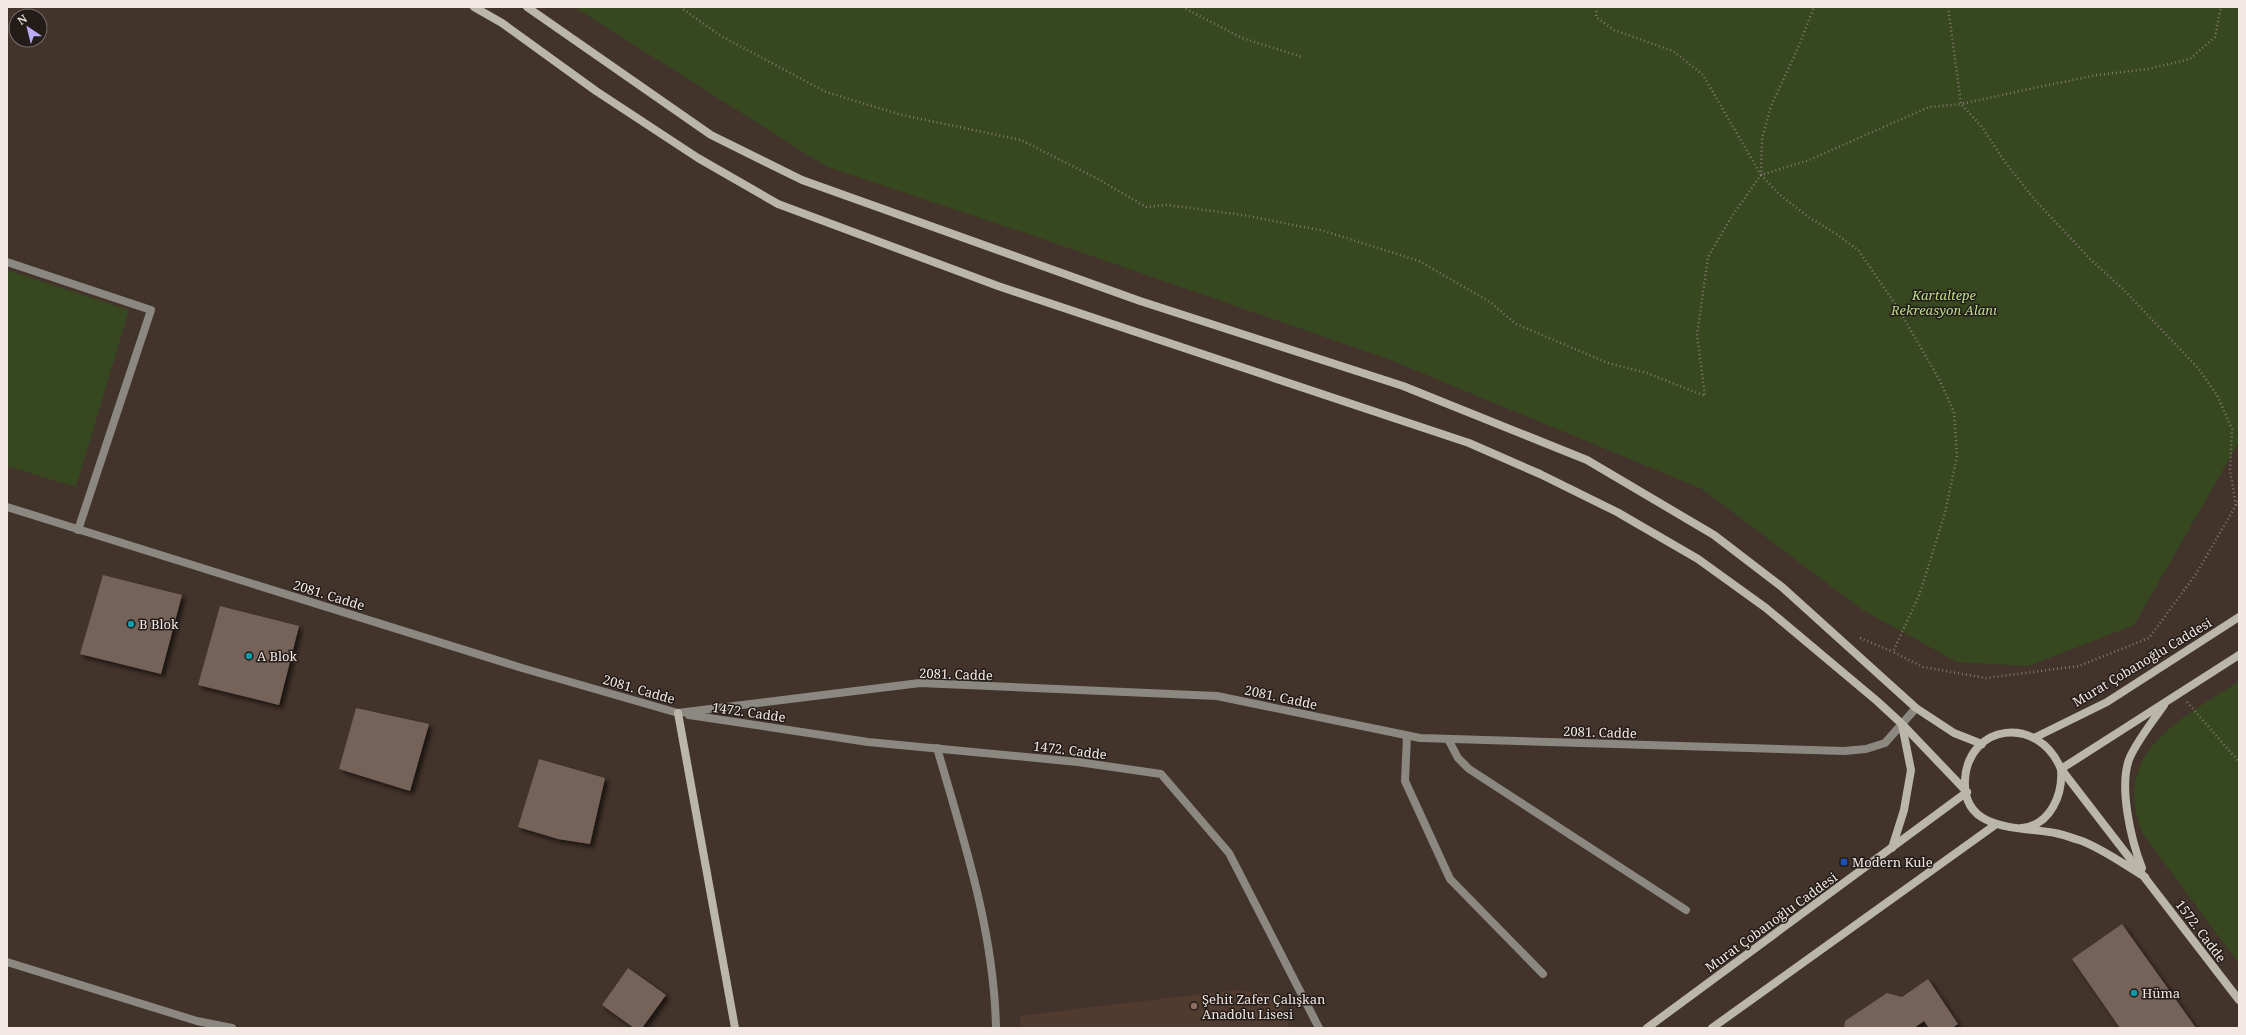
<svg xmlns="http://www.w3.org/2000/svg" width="2246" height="1035" viewBox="0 0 2246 1035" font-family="'Noto Serif',serif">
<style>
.built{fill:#513b2f}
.green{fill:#374820}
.building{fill:#746259;filter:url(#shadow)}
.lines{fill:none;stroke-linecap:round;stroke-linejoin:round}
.path{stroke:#857771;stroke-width:2.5;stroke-dasharray:1 3;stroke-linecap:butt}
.lane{stroke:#8a8880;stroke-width:8}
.street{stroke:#8a8880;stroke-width:8}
.secondary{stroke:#bab6a9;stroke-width:8}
.culture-dot{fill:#0f9aa8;stroke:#231c19;stroke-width:1.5}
.transit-dot{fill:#1a4fb4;stroke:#231c19;stroke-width:1.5}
.education-dot{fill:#8d6e63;stroke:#231c19;stroke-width:1.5}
.labels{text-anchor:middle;stroke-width:3;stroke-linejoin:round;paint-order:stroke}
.park-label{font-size:13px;font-style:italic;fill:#bade8c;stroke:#231c19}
.street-label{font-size:13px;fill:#f3e8e3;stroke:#231c19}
.poi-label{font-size:13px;fill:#f3e8e3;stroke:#231c19;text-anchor:start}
</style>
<defs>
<filter id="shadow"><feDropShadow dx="3.5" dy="3.5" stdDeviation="2" flood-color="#0009"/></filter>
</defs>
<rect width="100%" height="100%" fill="#42332b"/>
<path class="built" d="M1234,990L1278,995L1290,1028H1021L1020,1016Z"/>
<g class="green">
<path d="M574,7H2239V442L2134,625L2028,666L1957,662L1861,609L1702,489L1388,359L1037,237L827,167Z"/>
<path d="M7,270L129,310L76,487L7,466Z"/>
<path d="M2239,681V964L2143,834C2109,751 2181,720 2239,681Z"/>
</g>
<g class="building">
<path d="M103,575L182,595L161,674L80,654Z"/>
<path d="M220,606L299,626L279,705L198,685Z"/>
<path d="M356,708L429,724L410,791L339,769Z"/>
<path d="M539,759L605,778L590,844L558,839L518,827Z"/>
<path d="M2122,924L2196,1028H2120L2072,959Z"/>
<path d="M628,968L666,995L642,1028H634L602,1005Z"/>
<path d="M1928,979L1958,1024L1952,1028H1929L1924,1021L1914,1028H1844L1845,1021L1887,993L1902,997Z"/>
</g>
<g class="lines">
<g class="path">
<path d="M680,7L721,36L826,92L902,115L1021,140L1098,179L1146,207L1167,205L1243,215L1324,231L1419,261L1490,302L1516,324L1608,363L1647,373L1705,396L1697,335L1708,257L1732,216L1761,175L1762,138L1771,106L1798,48L1814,7"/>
<path d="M1182,7L1242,38L1302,57"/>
<path d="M1597,7L1596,17L1614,30L1673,51L1703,75L1761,175L1809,160L1929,107L1961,104L1982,127L2005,162L2034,199L2091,260L2124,290L2176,345L2198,368L2217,395L2232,429L2230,470L2236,506"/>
<path d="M1948,7L1961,104L2034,88L2097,75L2148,69L2190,59L2215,37L2221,7"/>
<path d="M1761,175L1780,195L1810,218L1838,235L1859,251L1896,305L1939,379L1954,412L1957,456L1945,513L1920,593L1893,652L1923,667L1986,678L2079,666L2149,638L2196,574L2239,500"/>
<path d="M1860,638L1893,652"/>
<path d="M2187,702L2239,762"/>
</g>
<g class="lane">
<path d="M1407,736L1405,781L1450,879L1543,974"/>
<path d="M1448,739L1458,758L1469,769L1686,910"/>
<path d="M937,748C964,841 994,931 996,1028"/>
</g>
<g class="street">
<path d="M7,262L151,310L78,530"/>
<path d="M7,507L522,668L678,713L920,683L1217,696L1420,738L1844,751L1866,749L1885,743L1916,708"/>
<path d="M689,715L868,742L1078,762L1161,774L1229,853L1319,1028"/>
<path d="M7,962L197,1021L232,1028"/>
</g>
<g class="secondary">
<path d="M474,7L502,23L596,91L698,158L778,204L998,286L1469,443L1540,474L1617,512L1698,559L1766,608L1877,701L1902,724L1967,792"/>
<path d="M527,7L711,135L802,180L1140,301L1403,386L1587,460L1714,535L1782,587L1916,708L1954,733L1982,744"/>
<path d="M678,713L735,1028"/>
<path d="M2036,737L2107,702L2239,617"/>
<path d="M2061,769L2239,655"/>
<path d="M2022,828C2051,825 2063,794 2061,769"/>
<path d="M1892,848L1904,810L1911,770L1902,725"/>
<path d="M2142,868C2131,840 2118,785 2130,757C2139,738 2153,721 2164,705"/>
<path d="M2145,877C2125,865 2100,847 2079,840C2069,837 2059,833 2049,832C2016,827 1962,830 1965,780C1968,724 2038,714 2061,769L2239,1000"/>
<path d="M1647,1028L1967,792"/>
<path d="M1712,1028L1995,825"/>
</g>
</g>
<g class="culture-dot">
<circle cx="131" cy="624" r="4"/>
<circle cx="249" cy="656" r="4"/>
<circle cx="2134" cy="993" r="4"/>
</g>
<rect class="transit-dot" x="1840" y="858" width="8" height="8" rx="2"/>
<circle class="education-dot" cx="1194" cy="1006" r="4"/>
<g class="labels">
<g class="park-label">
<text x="1944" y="300">Kartaltepe<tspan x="1944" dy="15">Rekreasyon Alanı</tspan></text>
</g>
<g class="street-label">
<text transform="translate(329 595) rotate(17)" y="5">2081. Cadde</text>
<text transform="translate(2142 662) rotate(-31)" y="5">Murat Çobanoğlu Caddesi</text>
<text transform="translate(956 674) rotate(2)" y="5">2081. Cadde</text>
<text transform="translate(639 689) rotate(16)" y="5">2081. Cadde</text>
<text transform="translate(1281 697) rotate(12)" y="5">2081. Cadde</text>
<text transform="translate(749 712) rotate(8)" y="5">1472. Cadde</text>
<text transform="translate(1600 732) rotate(2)" y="5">2081. Cadde</text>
<text transform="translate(1070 750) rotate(7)" y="5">1472. Cadde</text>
<text transform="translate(1771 922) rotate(-36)" y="5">Murat Çobanoğlu Caddesi</text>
<text transform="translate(2201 931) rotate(53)" y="5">1572. Cadde</text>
</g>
<g class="poi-label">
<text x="139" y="629">B Blok</text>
<text x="257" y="661">A Blok</text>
<text x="1852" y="867">Modern Kule</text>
<text x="2142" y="998">Hüma</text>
<text x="1202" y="1004">Şehit Zafer Çalışkan<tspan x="1202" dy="15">Anadolu Lisesi</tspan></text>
</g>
</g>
<rect width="2246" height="1035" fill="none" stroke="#f3e8e3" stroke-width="16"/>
<g transform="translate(28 28) rotate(325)"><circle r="19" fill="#231c19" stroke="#766e6a"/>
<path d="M0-3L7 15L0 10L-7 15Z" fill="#b9abf7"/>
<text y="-6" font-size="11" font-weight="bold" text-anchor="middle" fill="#f3e8e3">N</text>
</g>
</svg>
